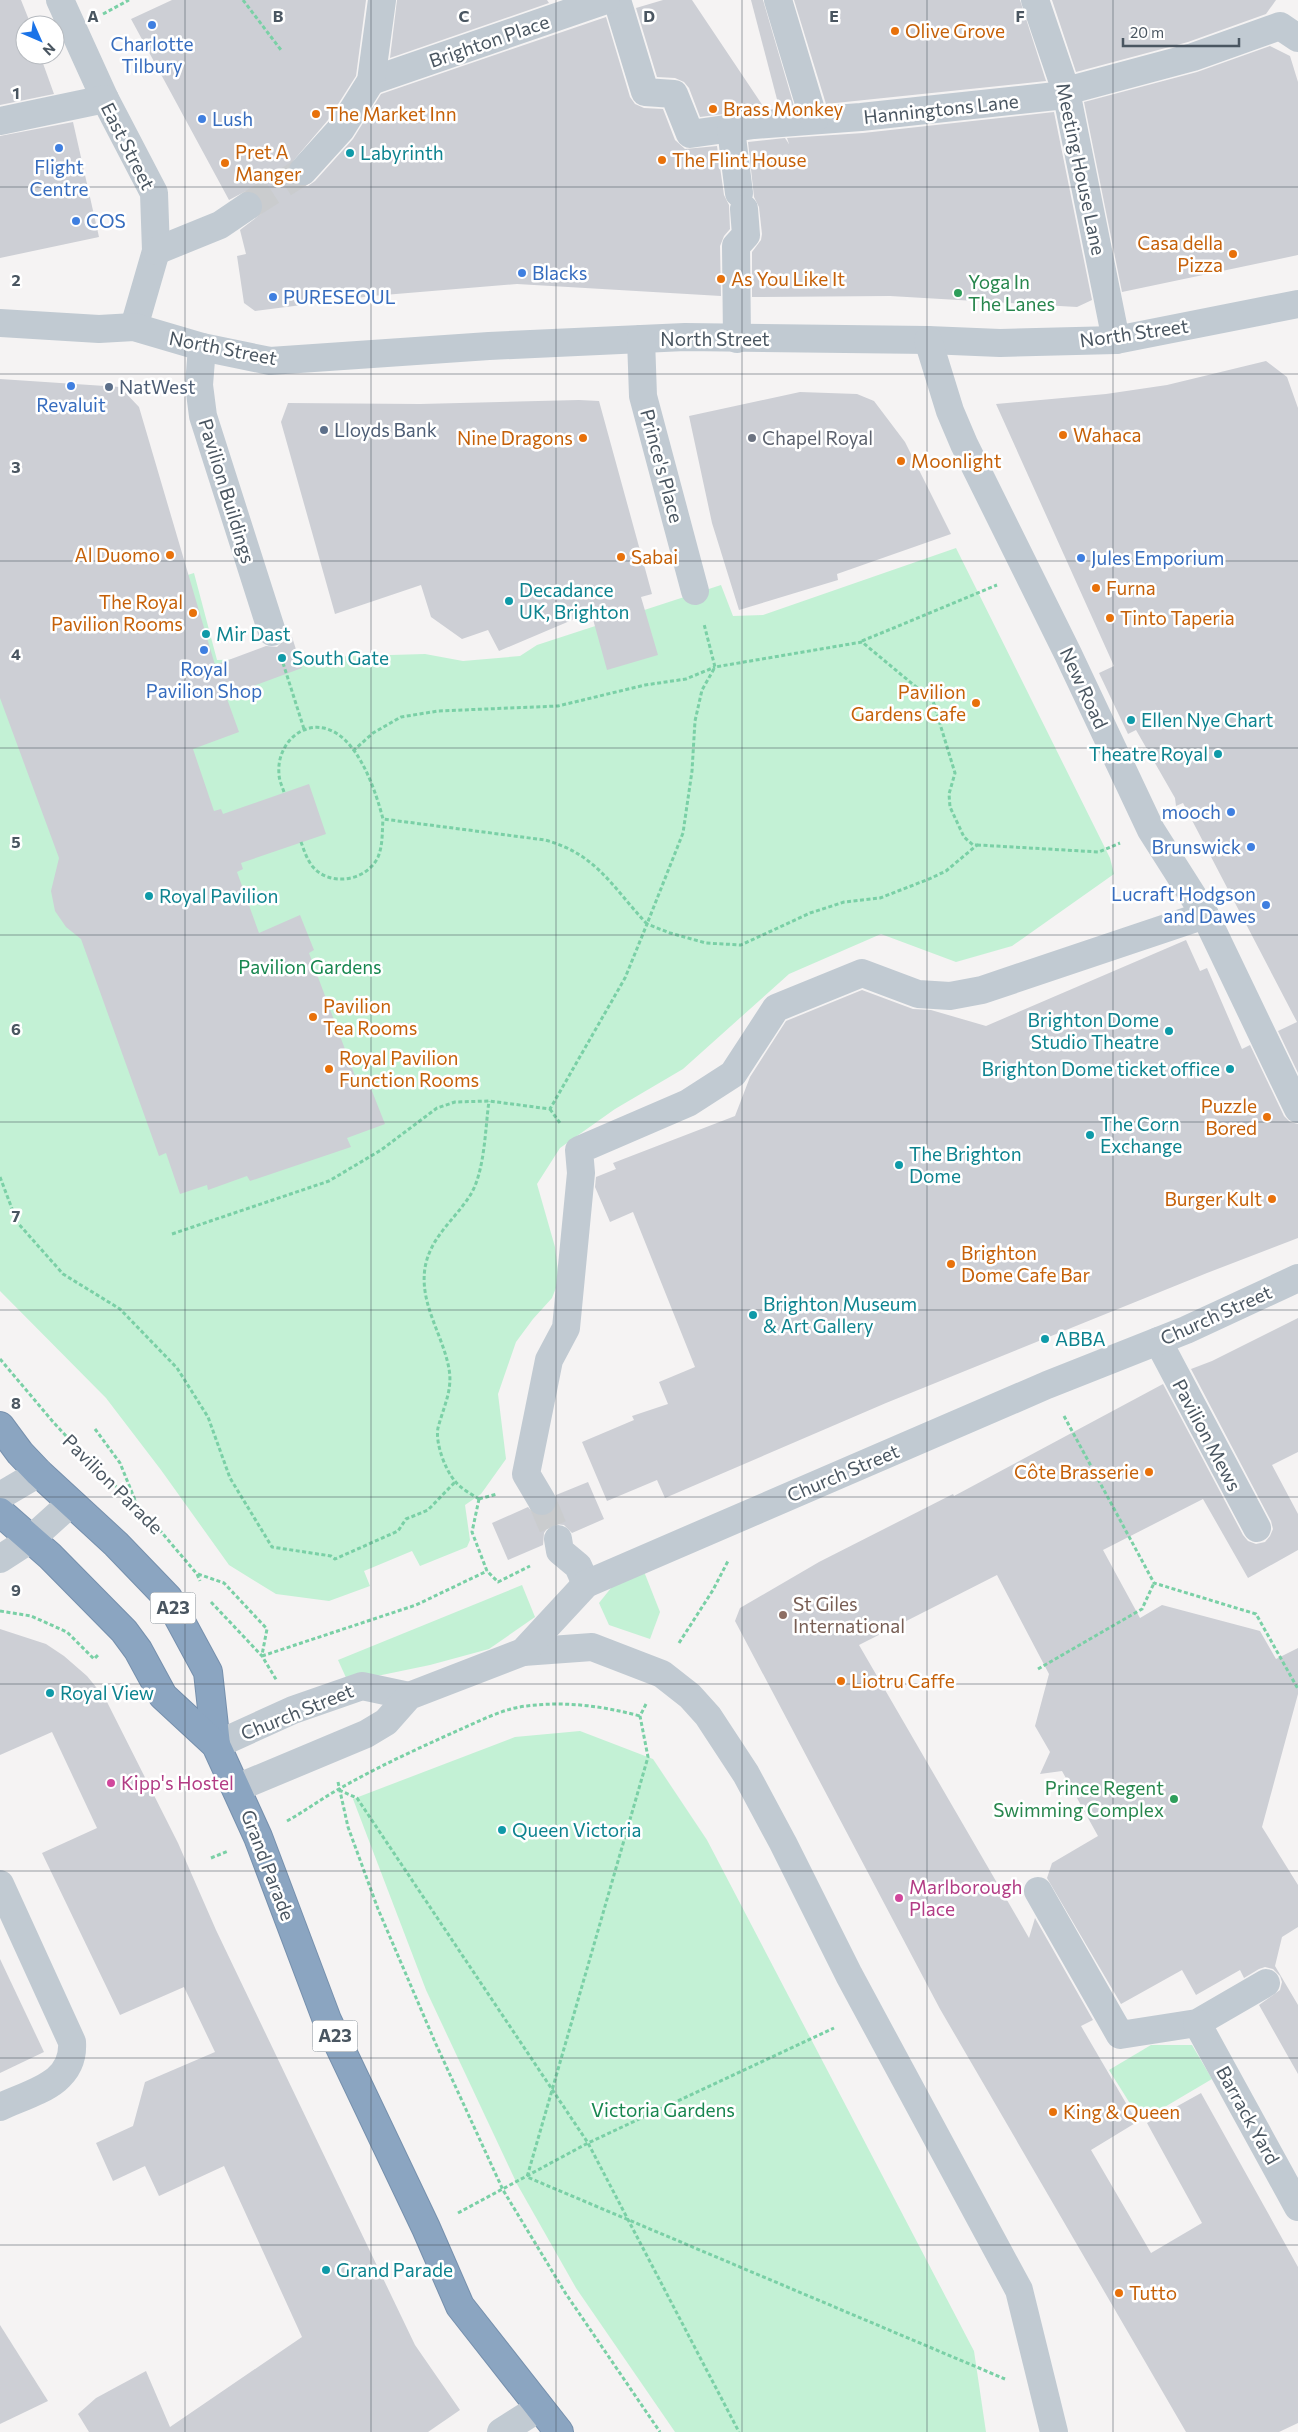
<svg xmlns="http://www.w3.org/2000/svg" width="1298" height="2432" viewBox="0 0 1298 2432" font-family="Commissioner,sans-serif">
<style>
.green{fill:#c3f1d5}
.building{fill:#cdcfd5}
.lines{fill:none;stroke-linecap:round;stroke-linejoin:round}
.minor-tunnel{stroke:#caccce;stroke-width:28;stroke-dasharray:28 14;stroke-linecap:butt}
.highway-casing{stroke:#7690ad;stroke-width:30}
.path{stroke:#7ad0a6;stroke-width:3;stroke-dasharray:4 2.5;stroke-linecap:butt}
.minor{stroke:#c1cad2;stroke-width:28}
.highway{stroke:#8ba5c1;stroke-width:28}
.grid{fill:none;stroke:#4a5661;stroke-width:1;stroke-opacity:0.55}
.shop-dot{fill:#3f7fe0;stroke:#fff;stroke-width:2}
.food-dot{fill:#e8710a;stroke:#fff;stroke-width:2}
.culture-dot{fill:#0f9aa8;stroke:#fff;stroke-width:2}
.leisure-dot{fill:#2e9e5b;stroke:#fff;stroke-width:2}
.service-dot{fill:#5c6f8a;stroke:#fff;stroke-width:2}
.worship-dot{fill:#6b7280;stroke:#fff;stroke-width:2}
.education-dot{fill:#8d6e63;stroke:#fff;stroke-width:2}
.hotel-dot{fill:#d1479c;stroke:#fff;stroke-width:2}
.labels{text-anchor:middle;stroke-width:5;stroke-linejoin:round;paint-order:stroke}
.shield{fill:#fff;stroke:#808990;stroke-width:1}
.shield-label{font-size:18px;font-weight:bold;fill:#4a5661}
.food-label{font-size:19px;fill:#c56008;stroke:#fff;text-anchor:start}
.street-label{font-size:19px;fill:#4a5661;stroke:#fff}
.shop-label{font-size:19px;fill:#366cbe;stroke:#fff;text-anchor:start}
.culture-label{font-size:19px;fill:#0d838f;stroke:#fff;text-anchor:start}
.leisure-label{font-size:19px;fill:#27864d;stroke:#fff;text-anchor:start}
.service-label{font-size:19px;fill:#4e5e75;stroke:#fff;text-anchor:start}
.worship-label{font-size:19px;fill:#5b616d;stroke:#fff;text-anchor:start}
.park-label{font-size:19px;fill:#17864f;stroke:#fff}
.education-label{font-size:19px;fill:#785e54;stroke:#fff;text-anchor:start}
.hotel-label{font-size:19px;fill:#b23c85;stroke:#fff;text-anchor:start}
.grid-label{font-size:16px;text-anchor:middle;font-weight:bold;fill:#4a5661;stroke:#fff;stroke-width:5;stroke-linejoin:round;paint-order:stroke}
</style>
<rect width="100%" height="100%" fill="#f5f3f3"/>
<g class="green">
<path d="M956,548L1110,858L1114,874L1012,946L956,962L881,934L789,974L683,1069L615,1109L560,1148L537,1184L555,1247L559,1280L552,1298L533,1319L516,1342L498,1394L506,1459L481,1494L465,1505L470,1540L467,1547L420,1566L412,1551L364,1571L370,1586L329,1601L276,1594L229,1565L161,1470L106,1398L0,1291V634L194,573L217,660L425,654L463,661L520,656L537,645L721,585L733,616L763,615Z"/>
<path d="M643,1569L660,1612L650,1639L609,1625L599,1603L615,1583Z"/>
<path d="M522,1585L535,1617L489,1649L430,1665L348,1682L338,1660Z"/>
<path d="M580,1731L653,1759L707,1840L974,2351L986,2432H675L576,2288L517,2184L426,1990L353,1799L515,1737Z"/>
<path d="M1151,2045H1192L1212,2079L1141,2121L1109,2070Z"/>
</g>
<g class="building">
<path d="M0,0H21L31,25H25V55H40L54,94L0,105Z"/>
<path d="M172,0H366L356,76L328,120L288,167V176L293,183L300,186H308L315,181L353,139L381,94L606,17L630,97L635,104L644,108L663,109L675,140L685,149L717,146L724,195L729,205L730,229L724,236L720,246L721,296L517,284L372,296L255,311L244,303L237,256L246,254L240,230L262,213L264,205L261,198L254,192L246,191L229,200L131,19Z"/>
<path d="M397,0H547L549,3L390,58Z"/>
<path d="M663,0H692L765,109L700,117L689,88L684,82L675,78L657,77L636,8Z"/>
<path d="M751,0H763L794,106L779,107Z"/>
<path d="M794,0H1020L1046,81L826,104Z"/>
<path d="M1052,0H1276L1266,14L1188,42L1076,72Z"/>
<path d="M1270,46L1290,56L1298,82V255L1122,292L1084,102L1197,72Z"/>
<path d="M1054,112L1092,300L1077,307L890,296L752,297V252L761,240L762,234L759,207L754,197L748,142L785,138L789,144L787,138L863,133Z"/>
<path d="M73,122L99,237L0,258V136Z"/>
<path d="M1266,361L1287,377L1298,408V1073L1278,1031L1297,1022L1183,803L1176,806L1175,798L1136,730L1128,734L1099,673L1114,666L996,404L1106,394L1167,385Z"/>
<path d="M0,379L120,387L139,407L215,665L266,646L277,647L285,639L292,637L302,668L226,696L239,732L193,749L214,811L221,809L223,814L309,784L326,834L241,863L243,869L237,872L259,933L300,915L314,950L309,953L355,1076H366L385,1124L347,1138L351,1147L250,1181L247,1176L208,1190L207,1185L180,1194L166,1153L159,1156L81,939L66,927L55,911L51,891L59,858L0,698Z"/>
<path d="M800,392L857,394L874,401L905,442L951,534L837,574L838,580L739,610L712,523L689,416Z"/>
<path d="M579,400L599,401L652,594L641,597L658,655L607,670L591,612L499,651L488,630L462,639L431,617L421,585L335,614L281,422L288,403L420,404Z"/>
<path d="M1186,940L1200,971L1207,968L1242,1049L1250,1045L1284,1116L1290,1122L1298,1124V1238L1207,1273L886,1403L665,1498L657,1480L607,1501L582,1442L634,1420L632,1416L668,1404L659,1382L695,1367L633,1212L610,1222L595,1187L596,1177L616,1169L613,1163L735,1116L750,1077L786,1021L862,990L913,1009L931,1010L986,1026Z"/>
<path d="M1298,1318V1452L1272,1465L1298,1514V1550L1248,1578L1203,1499L1103,1550L1140,1618L1162,1605L1260,1631L1276,1659L1298,1648V1694L1262,1827L1298,1885V1927L1282,1937L1275,1966L1298,2005V2074L1259,2005L1280,1990L1282,1982L1280,1976L1273,1969L1265,1967L1259,1969L1244,1978L1240,1970L1196,1995L1182,1970L1121,2004L1047,1878L1052,1863L1098,1836L1062,1771L1040,1774L1050,1752L1035,1726L1049,1674L997,1575L859,1645L1029,1938L1035,1918L1093,2020L1081,2026L1137,2122L1091,2150L1151,2253L1202,2223L1147,2123L1201,2093L1298,2267V2423L1279,2432H1186L940,2009L735,1621L740,1608L819,1562L953,1494L954,1496L1163,1384L1243,1535L1248,1541L1256,1544L1265,1542L1270,1536L1273,1529L1271,1521L1191,1369L1212,1361Z"/>
<path d="M588,1482L604,1519L572,1533L564,1525L555,1524L548,1527L544,1533L543,1545L508,1560L492,1523L528,1507L535,1515L542,1517L550,1515L556,1508V1495Z"/>
<path d="M0,1629L46,1644L64,1656L87,1676L105,1698L178,1843L216,1930L415,2345L460,2410L428,2432H89L78,2414L96,2398L146,2371L170,2427L302,2337L224,2166L159,2196L145,2166L113,2181L96,2143L133,2126L145,2082L215,2052L184,1987L120,2015L42,1853L97,1828L52,1732L0,1755Z"/>
<path d="M0,1959L44,2052L0,2073Z"/>
<path d="M0,2325L48,2401L0,2424Z"/>
</g>
<g class="lines">
<g class="minor-tunnel">
<path d="M248,206L303,171"/>
<path d="M542,1501L558,1539"/>
</g>
<g class="highway-casing">
<g id="highway">
<path d="M0,1426L20,1453L39,1473L116,1544L168,1598L208,1672L216,1745"/>
<path d="M0,1512L50,1556L124,1631L138,1650L163,1696L216,1745L258,1837L327,2020L426,2228L460,2306L559,2432"/>
</g>
</g>
<g class="path">
<path d="M243,0L281,50"/>
<path d="M103,14L129,0"/>
<path d="M862,641L997,585"/>
<path d="M283,663L304,729"/>
<path d="M353,751L373,733L401,717L438,711L558,706L645,685L686,679L715,667"/>
<path d="M284,792C282,786 279,780 279,774C276,743 306,715 336,733C361,748 376,792 383,819L545,840C597,854 613,888 647,924L683,833L692,771L695,721L702,690L715,667"/>
<path d="M301,842C304,850 307,860 313,867C330,887 367,881 378,857C383,845 382,832 383,819"/>
<path d="M977,845L1099,852L1120,843"/>
<path d="M550,1109L560,1123"/>
<path d="M0,1177L17,1222L63,1274L120,1309L177,1368L208,1417L230,1478L272,1547L331,1556L335,1559L398,1531L406,1519L428,1510L455,1482"/>
<path d="M172,1234L329,1181L381,1150L437,1108L455,1102L489,1101L550,1109L625,978L647,924L670,933L706,943L741,945L810,913L844,902L880,898L929,879L946,871L977,845H973L964,837L950,807L949,794L955,773L933,701L862,642L715,667L704,624"/>
<path d="M0,1359L54,1423L105,1478L135,1501L197,1574L200,1581"/>
<path d="M1064,1416L1154,1583L1256,1614L1298,1689"/>
<path d="M95,1429L120,1463L135,1500"/>
<path d="M479,1499C471,1494 460,1488 455,1481C445,1470 435,1442 438,1428C443,1408 453,1390 449,1369C443,1334 417,1301 426,1263C433,1235 454,1220 469,1197C485,1174 485,1129 489,1101"/>
<path d="M479,1499L472,1532L487,1571L498,1582L530,1566"/>
<path d="M479,1499L497,1494"/>
<path d="M198,1574L224,1583L267,1629L262,1655"/>
<path d="M211,1602L262,1656L277,1681"/>
<path d="M0,1611L31,1616L67,1632L94,1659L98,1655"/>
<path d="M679,1643L713,1590L728,1561"/>
<path d="M262,1656L416,1605L487,1571"/>
<path d="M1038,1669L1142,1609L1154,1583"/>
<path d="M646,1704L640,1716L648,1757L527,2177L1005,2379"/>
<path d="M338,1782L348,1827L378,1909L435,2042L503,2190L566,2294L660,2432"/>
<path d="M339,1790L357,1798L588,2143L739,2432"/>
<path d="M287,1821C305,1811 321,1799 339,1789C377,1767 419,1748 459,1730C480,1721 504,1708 527,1706C567,1701 602,1706 640,1716"/>
<path d="M211,1858L228,1851"/>
<path d="M458,2213L588,2143L834,2028"/>
</g>
<g class="minor">
<path d="M60,0L105,99L154,193L156,251L134,327"/>
<path d="M617,0L645,92L674,94L690,134L754,125L861,117L1056,96L1066,91L1193,57L1280,26L1298,38"/>
<path d="M778,0L814,120"/>
<path d="M1035,0L1066,91L1116,340"/>
<path d="M371,81L606,0"/>
<path d="M0,121L105,99"/>
<path d="M731,129L739,193"/>
<path d="M303,171L341,129L371,81L382,0"/>
<path d="M156,251L220,225L248,206"/>
<path d="M0,323L99,329L134,327L202,347L270,361L489,346L685,337L928,340L1000,343L1116,340L1298,304"/>
<path d="M641,339L643,396L695,591"/>
<path d="M737,339L736,246L746,235L744,209"/>
<path d="M928,340L950,411L964,444L1068,654L1151,830L1205,915L1298,1109"/>
<path d="M202,347L199,385L203,416L272,632"/>
<path d="M1158,1341L1257,1528"/>
<path d="M0,1496L39,1473"/>
<path d="M542,1501L526,1474L549,1360L566,1328L581,1173L579,1150L688,1103L733,1074L776,1008L862,973L918,994L950,996L982,990L1205,915"/>
<path d="M558,1539L560,1551L578,1566L586,1584"/>
<path d="M0,1559L31,1539L71,1503"/>
<path d="M523,1652L592,1647L662,1674L690,1696L708,1716L746,1774L783,1843L849,1975L1019,2290L1054,2432"/>
<path d="M216,1745L293,1710L362,1686L409,1696"/>
<path d="M237,1788L366,1734L386,1722L409,1696L523,1652L586,1584L1047,1385L1186,1330L1298,1278"/>
<path d="M0,1884L72,2042C75,2084 32,2092 0,2107"/>
<path d="M1038,1891L1120,2035L1197,2023L1266,1983"/>
<path d="M1197,2023L1298,2207"/>
<path d="M501,2432L539,2408"/>
</g>
<use href="#highway" class="highway"/>
</g>
<path class="grid" d="M185,0V2432M371,0V2432M556,0V2432M742,0V2432M927,0V2432M1113,0V2432M0,187H1298M0,374H1298M0,561H1298M0,748H1298M0,935H1298M0,1122H1298M0,1310H1298M0,1497H1298M0,1684H1298M0,1871H1298M0,2058H1298M0,2245H1298"/>
<g class="shop-dot">
<circle cx="152" cy="25" r="5"/>
<circle cx="202" cy="119" r="5"/>
<circle cx="59" cy="148" r="5"/>
<circle cx="76" cy="221" r="5"/>
<circle cx="522" cy="273" r="5"/>
<circle cx="273" cy="297" r="5"/>
<circle cx="71" cy="386" r="5"/>
<circle cx="1081" cy="558" r="5"/>
<circle cx="204" cy="650" r="5"/>
<circle cx="1231" cy="812" r="5"/>
<circle cx="1251" cy="847" r="5"/>
<circle cx="1266" cy="905" r="5"/>
</g>
<g class="food-dot">
<circle cx="895" cy="31" r="5"/>
<circle cx="713" cy="109" r="5"/>
<circle cx="316" cy="114" r="5"/>
<circle cx="662" cy="160" r="5"/>
<circle cx="225" cy="163" r="5"/>
<circle cx="1233" cy="254" r="5"/>
<circle cx="721" cy="279" r="5"/>
<circle cx="1063" cy="435" r="5"/>
<circle cx="583" cy="438" r="5"/>
<circle cx="901" cy="461" r="5"/>
<circle cx="170" cy="555" r="5"/>
<circle cx="621" cy="557" r="5"/>
<circle cx="1096" cy="588" r="5"/>
<circle cx="193" cy="613" r="5"/>
<circle cx="1110" cy="618" r="5"/>
<circle cx="976" cy="703" r="5"/>
<circle cx="313" cy="1017" r="5"/>
<circle cx="329" cy="1069" r="5"/>
<circle cx="1267" cy="1117" r="5"/>
<circle cx="1272" cy="1199" r="5"/>
<circle cx="951" cy="1264" r="5"/>
<circle cx="1149" cy="1472" r="5"/>
<circle cx="841" cy="1681" r="5"/>
<circle cx="1053" cy="2112" r="5"/>
<circle cx="1119" cy="2293" r="5"/>
</g>
<g class="culture-dot">
<circle cx="350" cy="153" r="5"/>
<circle cx="509" cy="601" r="5"/>
<circle cx="206" cy="634" r="5"/>
<circle cx="282" cy="658" r="5"/>
<circle cx="1131" cy="720" r="5"/>
<circle cx="1218" cy="754" r="5"/>
<circle cx="149" cy="896" r="5"/>
<circle cx="1169" cy="1031" r="5"/>
<circle cx="1230" cy="1069" r="5"/>
<circle cx="1090" cy="1135" r="5"/>
<circle cx="899" cy="1165" r="5"/>
<circle cx="753" cy="1315" r="5"/>
<circle cx="1045" cy="1339" r="5"/>
<circle cx="50" cy="1693" r="5"/>
<circle cx="502" cy="1830" r="5"/>
<circle cx="326" cy="2270" r="5"/>
</g>
<g class="leisure-dot">
<circle cx="958" cy="293" r="5"/>
<circle cx="1174" cy="1799" r="5"/>
</g>
<g class="service-dot">
<circle cx="109" cy="387" r="5"/>
<circle cx="324" cy="430" r="5"/>
</g>
<circle class="worship-dot" cx="752" cy="438" r="5"/>
<circle class="education-dot" cx="783" cy="1615" r="5"/>
<g class="hotel-dot">
<circle cx="111" cy="1783" r="5"/>
<circle cx="899" cy="1898" r="5"/>
</g>
<g class="labels">
<g class="shield">
<rect x="150.5" y="1592.5" width="45" height="31" rx="4"/>
<rect x="312.5" y="2020.5" width="45" height="31" rx="4"/>
</g>
<g class="shield-label">
<text x="173" y="1614">A23</text>
<text x="335" y="2042">A23</text>
</g>
<g class="food-label">
<text x="905" y="38">Olive Grove</text>
<text x="723" y="116">Brass Monkey</text>
<text x="326" y="121">The Market Inn</text>
<text x="235" y="159">Pret A<tspan x="235" dy="22">Manger</tspan></text>
<text x="672" y="167">The Flint House</text>
<text x="1223" y="250" text-anchor="end">Casa della<tspan x="1223" dy="22">Pizza</tspan></text>
<text x="731" y="286">As You Like It</text>
<text x="1073" y="442">Wahaca</text>
<text x="573" y="445" text-anchor="end">Nine Dragons</text>
<text x="911" y="468">Moonlight</text>
<text x="160" y="562" text-anchor="end">Al Duomo</text>
<text x="631" y="564">Sabai</text>
<text x="1106" y="595">Furna</text>
<text x="183" y="609" text-anchor="end">The Royal<tspan x="183" dy="22">Pavilion Rooms</tspan></text>
<text x="1120" y="625">Tinto Taperia</text>
<text x="966" y="699" text-anchor="end">Pavilion<tspan x="966" dy="22">Gardens Cafe</tspan></text>
<text x="323" y="1013">Pavilion<tspan x="323" dy="22">Tea Rooms</tspan></text>
<text x="339" y="1065">Royal Pavilion<tspan x="339" dy="22">Function Rooms</tspan></text>
<text x="1257" y="1113" text-anchor="end">Puzzle<tspan x="1257" dy="22">Bored</tspan></text>
<text x="1262" y="1206" text-anchor="end">Burger Kult</text>
<text x="961" y="1260">Brighton<tspan x="961" dy="22">Dome Cafe Bar</tspan></text>
<text x="1139" y="1479" text-anchor="end">Côte Brasserie</text>
<text x="851" y="1688">Liotru Caffe</text>
<text x="1063" y="2119">King &amp; Queen</text>
<text x="1129" y="2300">Tutto</text>
</g>
<g class="street-label">
<text transform="translate(489 41) rotate(-19)" y="7">Brighton Place</text>
<text transform="translate(941 109) rotate(-6)" y="7">Hanningtons Lane</text>
<text transform="translate(128 146) rotate(63)" y="7">East Street</text>
<text transform="translate(1081 169) rotate(78)" y="7">Meeting House Lane</text>
<text transform="translate(1134 333) rotate(-8)" y="7">North Street</text>
<text x="715" y="346">North Street</text>
<text transform="translate(223 348) rotate(11)" y="7">North Street</text>
<text transform="translate(662 466) rotate(75)" y="7">Prince's Place</text>
<text transform="translate(227 491) rotate(73)" y="7">Pavilion Buildings</text>
<text transform="translate(1084 688) rotate(65)" y="7">New Road</text>
<text transform="translate(1216 1315) rotate(-24)" y="7">Church Street</text>
<text transform="translate(1207 1435) rotate(62)" y="7">Pavilion Mews</text>
<text transform="translate(843 1473) rotate(-23)" y="7">Church Street</text>
<text transform="translate(113 1484) rotate(45)" y="7">Pavilion Parade</text>
<text transform="translate(297 1712) rotate(-22)" y="7">Church Street</text>
<text transform="translate(268 1865) rotate(69)" y="7">Grand Parade</text>
<text transform="translate(1248 2115) rotate(61)" y="7">Barrack Yard</text>
</g>
<g class="shop-label">
<text x="152" y="51" text-anchor="middle">Charlotte<tspan x="152" dy="22">Tilbury</tspan></text>
<text x="212" y="126">Lush</text>
<text x="59" y="174" text-anchor="middle">Flight<tspan x="59" dy="22">Centre</tspan></text>
<text x="86" y="228">COS</text>
<text x="532" y="280">Blacks</text>
<text x="283" y="304">PURESEOUL</text>
<text x="71" y="412" text-anchor="middle">Revaluit</text>
<text x="1091" y="565">Jules Emporium</text>
<text x="204" y="676" text-anchor="middle">Royal<tspan x="204" dy="22">Pavilion Shop</tspan></text>
<text x="1221" y="819" text-anchor="end">mooch</text>
<text x="1241" y="854" text-anchor="end">Brunswick</text>
<text x="1256" y="901" text-anchor="end">Lucraft Hodgson<tspan x="1256" dy="22">and Dawes</tspan></text>
</g>
<g class="culture-label">
<text x="360" y="160">Labyrinth</text>
<text x="519" y="597">Decadance<tspan x="519" dy="22">UK, Brighton</tspan></text>
<text x="216" y="641">Mir Dast</text>
<text x="292" y="665">South Gate</text>
<text x="1141" y="727">Ellen Nye Chart</text>
<text x="1208" y="761" text-anchor="end">Theatre Royal</text>
<text x="159" y="903">Royal Pavilion</text>
<text x="1159" y="1027" text-anchor="end">Brighton Dome<tspan x="1159" dy="22">Studio Theatre</tspan></text>
<text x="1220" y="1076" text-anchor="end">Brighton Dome ticket office</text>
<text x="1100" y="1131">The Corn<tspan x="1100" dy="22">Exchange</tspan></text>
<text x="909" y="1161">The Brighton<tspan x="909" dy="22">Dome</tspan></text>
<text x="763" y="1311">Brighton Museum<tspan x="763" dy="22">&amp; Art Gallery</tspan></text>
<text x="1055" y="1346">ABBA</text>
<text x="60" y="1700">Royal View</text>
<text x="512" y="1837">Queen Victoria</text>
<text x="336" y="2277">Grand Parade</text>
</g>
<g class="leisure-label">
<text x="968" y="289">Yoga In<tspan x="968" dy="22">The Lanes</tspan></text>
<text x="1164" y="1795" text-anchor="end">Prince Regent<tspan x="1164" dy="22">Swimming Complex</tspan></text>
</g>
<g class="service-label">
<text x="119" y="394">NatWest</text>
<text x="334" y="437">Lloyds Bank</text>
</g>
<g class="worship-label">
<text x="762" y="445">Chapel Royal</text>
</g>
<g class="park-label">
<text x="310" y="974">Pavilion Gardens</text>
<text x="663" y="2117">Victoria Gardens</text>
</g>
<g class="education-label">
<text x="793" y="1611">St Giles<tspan x="793" dy="22">International</tspan></text>
</g>
<g class="hotel-label">
<text x="121" y="1790">Kipp's Hostel</text>
<text x="909" y="1894">Marlborough<tspan x="909" dy="22">Place</tspan></text>
</g>
</g>
<g class="grid-label">
<text x="93" y="22">A</text>
<text x="278" y="22">B</text>
<text x="464" y="22">C</text>
<text x="649" y="22">D</text>
<text x="834" y="22">E</text>
<text x="1020" y="22">F</text>
<text x="16" y="99">1</text>
<text x="16" y="286">2</text>
<text x="16" y="473">3</text>
<text x="16" y="660">4</text>
<text x="16" y="848">5</text>
<text x="16" y="1035">6</text>
<text x="16" y="1222">7</text>
<text x="16" y="1409">8</text>
<text x="16" y="1596">9</text>
</g>
<g transform="translate(40 40) rotate(135)"><circle r="24" fill="#ffffff" stroke="#b7bbc0"/>
<path d="M0-4L9 19L0 12L-9 19Z" fill="#1a73e8"/>
<text y="-8" font-size="14" font-weight="bold" text-anchor="middle" fill="#4a5661">N</text>
</g>
<path d="M1123 38v8h116v-8" fill="none" stroke="#4a5661" stroke-width="2.5"/>
<text x="1130" y="38" font-size="15" fill="#4a5661" stroke="#ffffff" stroke-width="4" paint-order="stroke">20 m</text>
</svg>
